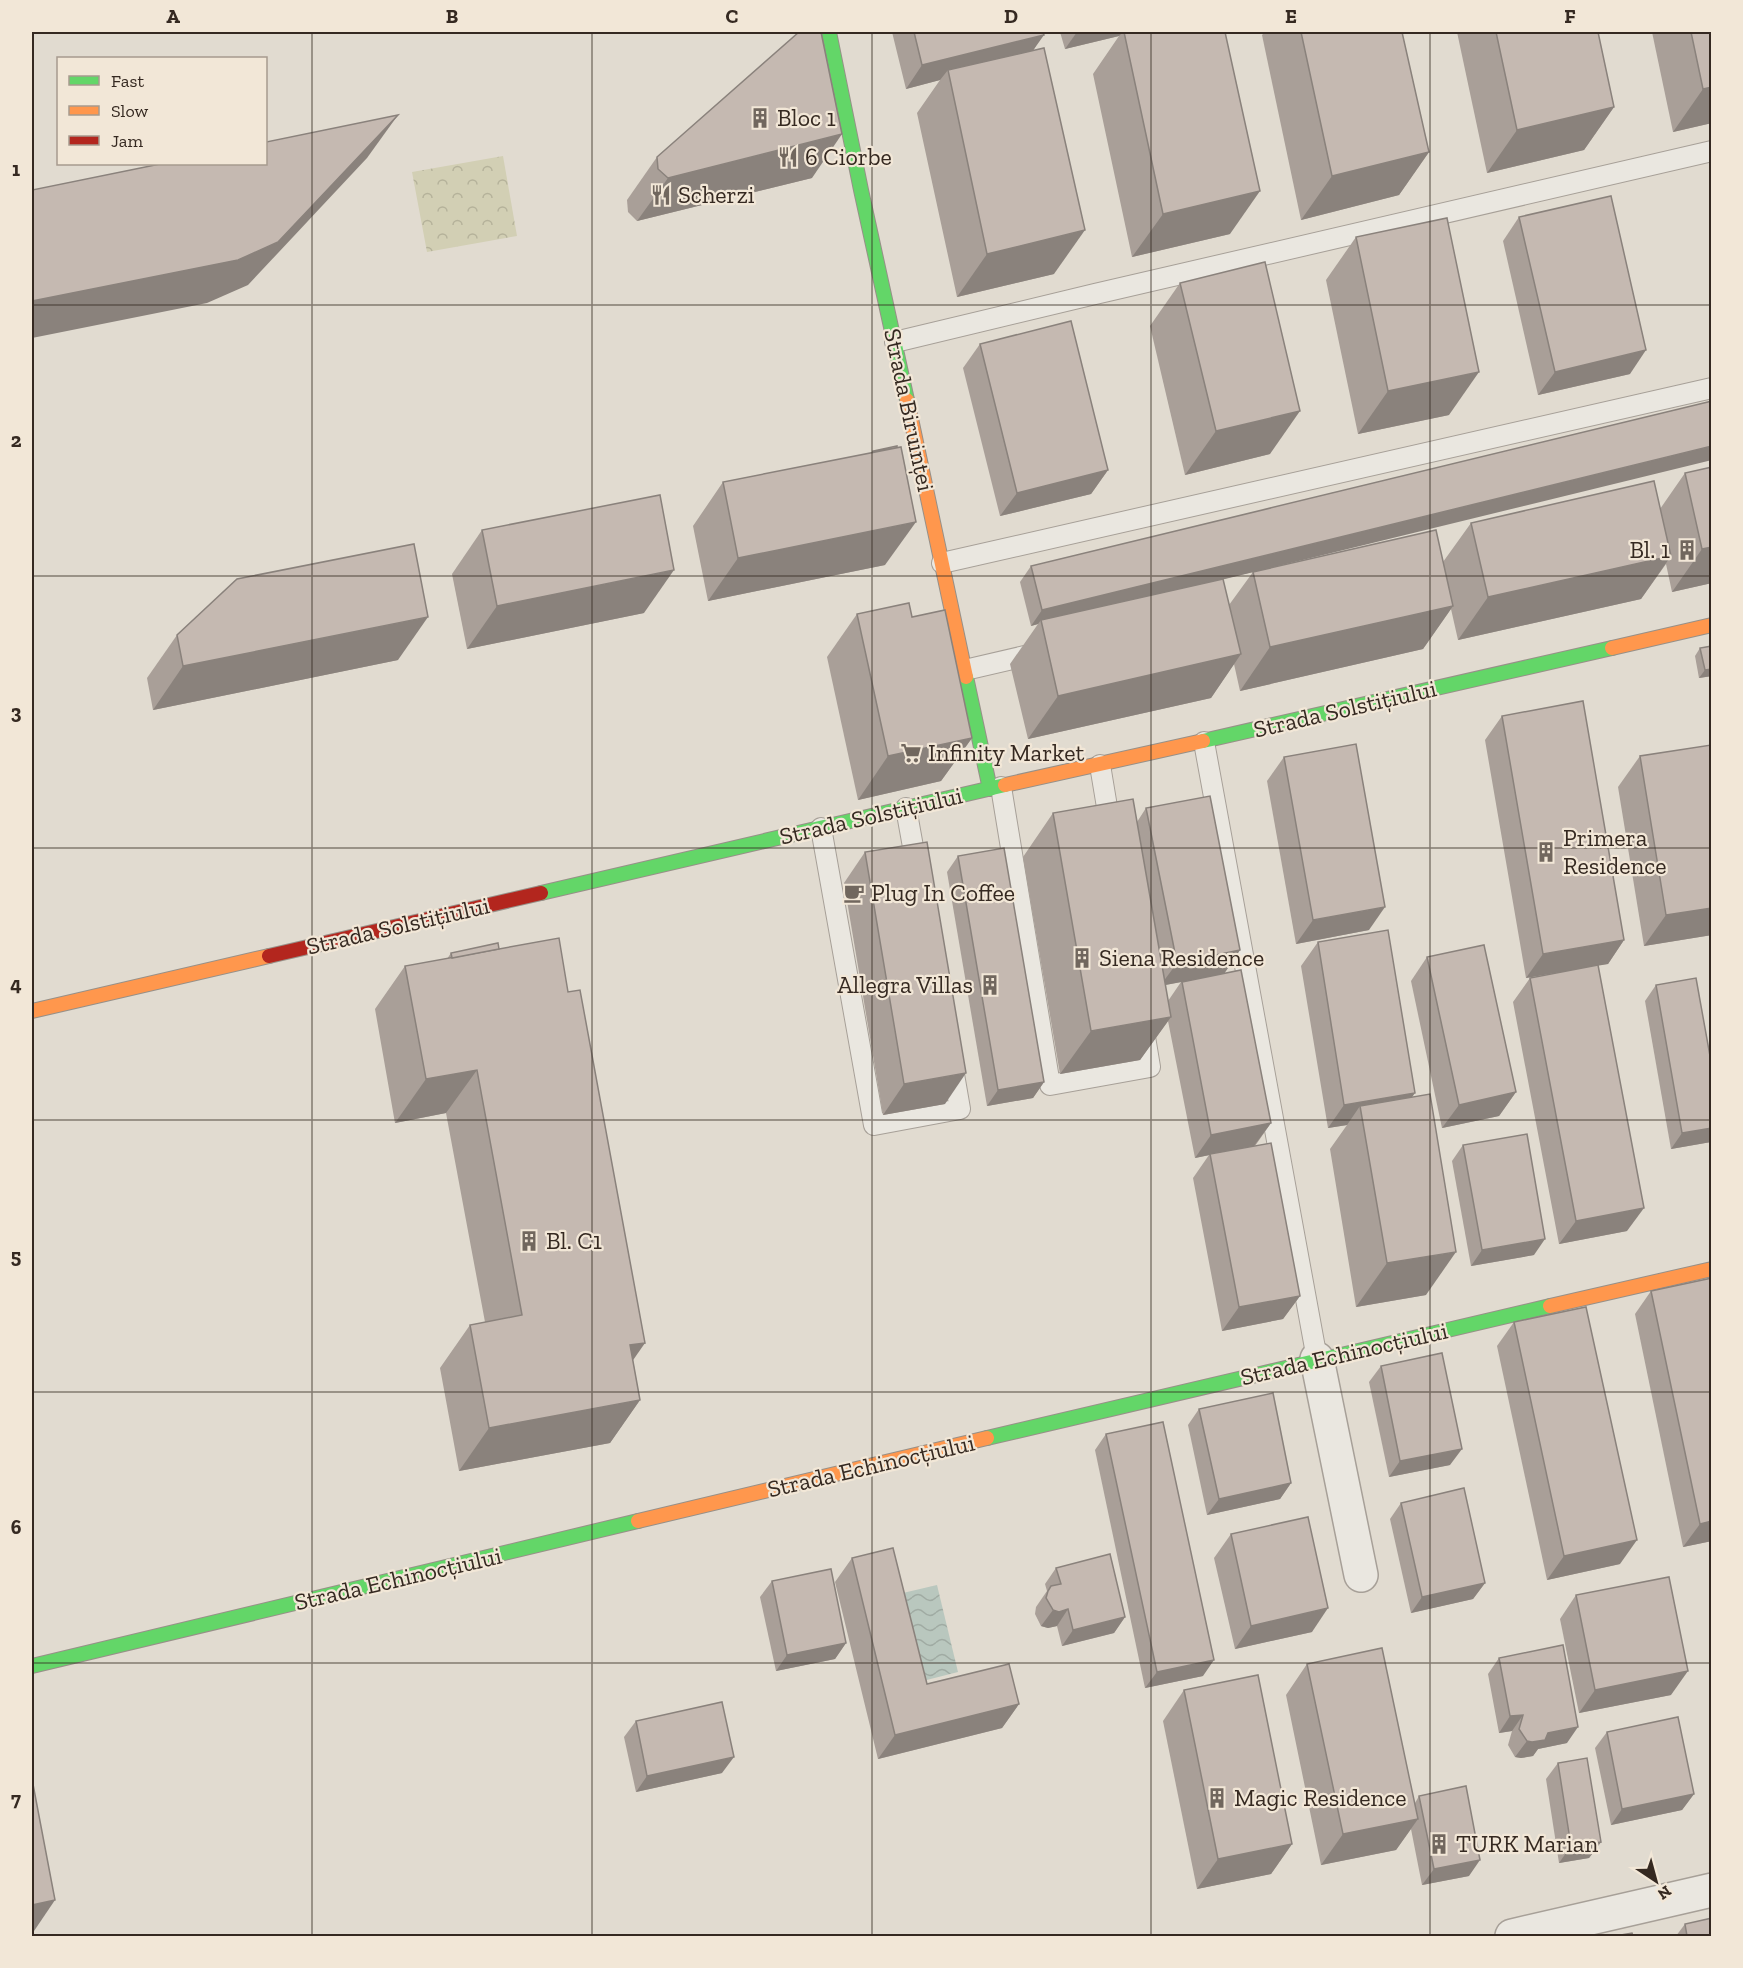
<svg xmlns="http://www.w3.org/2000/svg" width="1743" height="1968" viewBox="0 0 1743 1968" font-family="'Zilla Slab',serif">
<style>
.forest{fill:url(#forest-crowns)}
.water{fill:url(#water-waves)}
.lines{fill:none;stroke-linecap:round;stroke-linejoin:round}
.lane-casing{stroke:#a7a098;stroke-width:22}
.street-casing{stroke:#a7a098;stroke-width:36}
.fast-casing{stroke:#979088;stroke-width:16}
.slow-casing{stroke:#979088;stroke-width:16}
.jam-casing{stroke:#979088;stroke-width:16}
.lane{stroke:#eae7e0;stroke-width:20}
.street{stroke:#eae7e0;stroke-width:33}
.fast{stroke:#63d668;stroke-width:14}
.slow{stroke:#ff974d;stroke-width:14}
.jam{stroke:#b3261e;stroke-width:14}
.wall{fill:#a99f98;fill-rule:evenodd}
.shaded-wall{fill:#8a827c}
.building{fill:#c5b9b1;stroke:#8a827c;stroke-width:1.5}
.grid{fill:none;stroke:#352921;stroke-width:1.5;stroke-opacity:0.55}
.labels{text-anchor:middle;stroke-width:4.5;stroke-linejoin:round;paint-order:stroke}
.poi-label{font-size:24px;fill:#352921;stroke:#f2e7d7;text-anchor:start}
.street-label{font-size:24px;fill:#352921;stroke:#f2e7d7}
.neatline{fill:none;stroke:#352921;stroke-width:2}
.grid-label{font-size:20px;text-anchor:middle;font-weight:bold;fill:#352921}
</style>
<defs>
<pattern id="forest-crowns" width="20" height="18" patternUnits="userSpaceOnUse" patternTransform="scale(1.5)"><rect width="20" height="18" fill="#d2cfb4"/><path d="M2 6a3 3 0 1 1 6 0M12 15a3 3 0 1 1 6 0" fill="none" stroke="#b5b29a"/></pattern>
<pattern id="water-waves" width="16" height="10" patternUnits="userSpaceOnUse" patternTransform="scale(1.5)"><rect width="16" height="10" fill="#b9c7be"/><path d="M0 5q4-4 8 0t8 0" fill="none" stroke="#a0aba3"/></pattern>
</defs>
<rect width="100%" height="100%" fill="#e1dbd0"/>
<path class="forest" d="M503,156L517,236L427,252L412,172Z"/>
<path class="water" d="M937,1585L958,1672L911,1684L890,1596Z"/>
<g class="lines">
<g class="lane-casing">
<g id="lane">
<path d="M895,342L1095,294L1712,151"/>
<path d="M942,563L1712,388"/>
<path d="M965,670L1038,653"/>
<path d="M1204,742L1317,1359"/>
<path d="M1100,765L1111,831"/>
<path d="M1001,787L1050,1085L1150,1067L1143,1025"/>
<path d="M906,808L917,869"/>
<path d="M821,828L874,1125L960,1109L952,1063"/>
</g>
</g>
<g class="street-casing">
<g id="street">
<path d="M1317,1359L1361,1575"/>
<path d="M1512,1936L1712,1890"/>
</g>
</g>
<g class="fast-casing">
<g id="fast">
<path d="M829,32L861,190L907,400"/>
<path d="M966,677L990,789"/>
<path d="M1203,741L1612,648"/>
<path d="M541,893L1005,785"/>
<path d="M987,1438L1550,1306"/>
<path d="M32,1666L638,1521"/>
</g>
</g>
<g class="slow-casing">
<g id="slow">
<path d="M907,400L966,677"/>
<path d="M1612,648L1712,625"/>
<path d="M1005,785L1203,741"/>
<path d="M32,1011L269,956"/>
<path d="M1550,1306L1712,1269"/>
<path d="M638,1521L987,1438"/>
</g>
</g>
<g class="jam-casing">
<path id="jam" d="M269,956L541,893"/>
</g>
<use href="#lane" class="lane"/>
<use href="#street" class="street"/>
<use href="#fast" class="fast"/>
<use href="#slow" class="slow"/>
<use href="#jam" class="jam"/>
</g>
<g class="wall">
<path d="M892,32H1043L1033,51L1054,274L957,297L917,113L940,80L906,89Z"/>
<path d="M1060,32H1225L1230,234L1132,257L1093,74L1119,36L1065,49Z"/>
<path d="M1265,32H1402L1429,152L1399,195L1301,220L1262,35Z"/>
<path d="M1457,32H1598L1614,107L1584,150L1487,173Z"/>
<path d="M1652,32H1712V123L1673,132Z"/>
<path d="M657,157L812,178L637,221L628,212L627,200Z"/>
<path d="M1519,217L1630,374L1538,395L1503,241Z"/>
<path d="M1356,237L1449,415L1358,434L1326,280Z"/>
<path d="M1180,283L1270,454L1185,475L1150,326Z"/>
<path d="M980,344L1108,470L1091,494L1000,516L963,368Z"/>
<path d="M873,451L885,565L708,601L693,526L723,482L872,453Z"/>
<path d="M1685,473L1712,583L1672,592L1666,564L1641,599L1458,640L1451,609L1423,649L1240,691L1234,664L1211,698L1028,739L1010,664L1038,624L1031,626L1020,582L1031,566L1263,569L1443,562L1471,523L1660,509ZM1253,572L1229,605L1223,579Z"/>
<path d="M482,530L644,613L467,649L452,574Z"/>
<path d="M857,614L912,617L972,738L941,781L858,800L827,657Z"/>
<path d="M177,635L398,660L153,710L147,678Z"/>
<path d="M1712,646V676L1699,678L1695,656L1700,648Z"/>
<path d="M1502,716L1624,940L1608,964L1598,965L1627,1231L1559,1244L1513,1002L1530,978L1569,970L1526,978L1485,740Z"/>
<path d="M1712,749V935L1644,946L1618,787L1640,756Z"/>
<path d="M1284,757L1369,930L1296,944L1267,781Z"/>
<path d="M1146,808L1240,950L1224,973L1271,1123L1255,1146L1300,1296L1283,1319L1222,1331L1193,1178L1209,1155L1195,1158L1168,1021L1140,1060L1060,1074L1023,857L1053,813L1137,822ZM1181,982L1168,1001L1165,985Z"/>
<path d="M865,852L945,1104L883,1115L844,883Z"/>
<path d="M958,856L1044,1082L1033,1098L987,1106L947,872Z"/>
<path d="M1318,942L1412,1097L1426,1295L1356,1307L1330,1149L1347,1125L1328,1128L1301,966Z"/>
<path d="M499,949L633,1360L640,1400L610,1443L459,1471L440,1368L470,1325L485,1322L446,1113L395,1123L375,1009L405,966L447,959L451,953Z"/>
<path d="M1427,957L1516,1092L1499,1116L1442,1128L1411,981Z"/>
<path d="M1656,985L1712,1067V1140L1711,1142L1671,1149L1645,1001Z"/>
<path d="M1463,1145L1534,1255L1471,1266L1452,1161Z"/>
<path d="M1712,1278V1541L1683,1547L1635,1314L1651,1291Z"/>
<path d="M1514,1322L1620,1564L1547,1580L1497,1346Z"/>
<path d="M1381,1366L1450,1465L1389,1477L1369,1382Z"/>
<path d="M1199,1409L1291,1483L1280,1499L1207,1515L1188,1425Z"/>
<path d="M1106,1434L1203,1676L1145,1688L1095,1450Z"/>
<path d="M1401,1503L1485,1583L1473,1599L1411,1613L1390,1519Z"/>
<path d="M1231,1534L1312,1632L1235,1649L1214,1558Z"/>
<path d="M852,1558L927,1684L1019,1704L1002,1728L878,1759L835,1582Z"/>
<path d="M1056,1568L1125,1617L1114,1633L1062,1646L1057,1626L1048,1628L1041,1626L1035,1614L1036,1607L1047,1591L1045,1584Z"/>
<path d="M772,1581L846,1643L835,1659L776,1671L760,1597Z"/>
<path d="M1576,1595L1671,1695L1579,1713L1560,1619Z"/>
<path d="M1499,1658L1567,1743L1538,1749L1533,1756L1521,1758L1515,1757L1508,1745L1512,1731L1499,1733L1488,1674Z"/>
<path d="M1307,1664L1415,1803L1419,1796L1469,1876L1422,1885L1411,1829L1396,1850L1321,1865L1286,1695Z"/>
<path d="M1184,1690L1292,1844L1271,1874L1197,1889L1163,1721Z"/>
<path d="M636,1721L722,1773L636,1792L624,1737Z"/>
<path d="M1607,1732L1694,1794L1682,1810L1611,1825L1595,1748Z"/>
<path d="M1558,1763L1601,1842L1589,1858L1559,1863L1546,1779Z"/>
<path d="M1685,1924L1712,1936H1676Z"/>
</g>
<g class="shaded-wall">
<path d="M1077,32H1123L1119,36L1065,49Z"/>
<path d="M1044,35L1027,59L948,70L940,80L906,89L922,65Z"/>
<path d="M1712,87V123L1673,132L1703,89Z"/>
<path d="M1614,107L1584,150L1487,173L1517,130Z"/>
<path d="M398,115L367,158L248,285L207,303L32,338V301Z"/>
<path d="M842,134L812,178L637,221L668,178Z"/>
<path d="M1429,152L1399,195L1301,220L1332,176Z"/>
<path d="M1260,191L1230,234L1132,257L1163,214Z"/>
<path d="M1085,230L1054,274L957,297L987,254Z"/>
<path d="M1646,350L1630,374L1538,395L1555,372Z"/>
<path d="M1479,372L1449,415L1358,434L1388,391Z"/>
<path d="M1300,411L1270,454L1185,475L1216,431Z"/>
<path d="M1712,446V460L1041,624V620L1038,624L1031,626L1042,610Z"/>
<path d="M1108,470L1091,494L1000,516L1017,493Z"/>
<path d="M916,522L885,565L708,601L738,558Z"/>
<path d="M1712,547V583L1672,592L1702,549Z"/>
<path d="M1671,556L1641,599L1458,640L1488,597Z"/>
<path d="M674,570L644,613L467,649L497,606Z"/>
<path d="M1453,606L1423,649L1240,691L1270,647Z"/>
<path d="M428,617L398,660L153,710L183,666Z"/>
<path d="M1241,654L1211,698L1028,739L1058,696Z"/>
<path d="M1712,669V676L1699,678L1705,670Z"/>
<path d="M972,738L941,781L858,800L888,756Z"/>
<path d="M1385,907L1369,930L1296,944L1313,920Z"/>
<path d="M1712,908V935L1644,946L1666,915Z"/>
<path d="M1624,940L1608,964L1526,978L1543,954Z"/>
<path d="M1240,950L1224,974L1160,986L1177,963Z"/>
<path d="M1171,1017L1140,1060L1060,1074L1091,1031Z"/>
<path d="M477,1070L446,1113L395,1123L426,1079Z"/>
<path d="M966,1073L945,1104L883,1115L904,1084Z"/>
<path d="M1044,1082L1033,1098L987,1106L998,1090Z"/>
<path d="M1516,1092L1499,1116L1442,1128L1459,1105Z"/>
<path d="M1415,1093L1398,1117L1360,1106L1347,1125L1328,1128L1344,1105Z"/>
<path d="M1271,1123L1254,1146L1195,1158L1211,1135Z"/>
<path d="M1712,1128V1140L1711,1142L1671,1149L1682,1133Z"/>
<path d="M1644,1208L1627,1231L1559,1244L1576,1221Z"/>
<path d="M1545,1239L1534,1255L1471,1266L1482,1250Z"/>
<path d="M1456,1252L1426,1295L1356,1307L1387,1263Z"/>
<path d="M1300,1296L1283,1319L1222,1331L1239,1307Z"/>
<path d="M645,1343L615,1386L630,1345Z"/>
<path d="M640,1400L610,1443L459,1471L489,1428Z"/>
<path d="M1462,1449L1450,1465L1389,1477L1400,1461Z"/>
<path d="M1291,1483L1280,1499L1207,1515L1219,1499Z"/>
<path d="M1712,1521V1541L1683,1547L1700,1524Z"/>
<path d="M1637,1540L1620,1564L1547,1580L1564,1556Z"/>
<path d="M1485,1583L1473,1599L1411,1613L1422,1597Z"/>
<path d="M1328,1608L1312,1632L1235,1649L1251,1626Z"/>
<path d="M1068,1609L1057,1626L1048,1628L1041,1626L1053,1610Z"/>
<path d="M1125,1617L1114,1633L1062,1646L1073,1630Z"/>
<path d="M846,1643L835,1659L776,1671L787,1655Z"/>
<path d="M1214,1660L1203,1676L1145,1688L1157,1672Z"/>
<path d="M1688,1671L1671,1695L1579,1713L1595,1690Z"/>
<path d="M1019,1704L1002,1728L878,1759L895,1735Z"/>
<path d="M1523,1715L1512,1731L1499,1733L1510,1716Z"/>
<path d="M1578,1727L1567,1743L1538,1749L1533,1756L1521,1758L1515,1757L1527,1741L1548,1733Z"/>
<path d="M734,1757L722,1773L636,1792L647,1776Z"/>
<path d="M1694,1794L1682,1810L1611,1825L1622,1809Z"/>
<path d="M1418,1819L1396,1850L1321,1865L1343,1834Z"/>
<path d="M1601,1842L1589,1858L1559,1863L1571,1846Z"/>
<path d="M1292,1844L1271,1874L1197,1889L1218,1859Z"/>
<path d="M1480,1860L1469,1876L1422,1885L1434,1869Z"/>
<path d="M55,1900L32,1934V1905Z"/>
</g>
<g class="building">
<path d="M799,32H821L842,134L668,178L658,169L657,157Z"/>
<path d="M914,32H1043L1044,35L922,65Z"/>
<path d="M1124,32H1225L1260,191L1163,214Z"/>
<path d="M1301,32H1402L1429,152L1332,176Z"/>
<path d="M1496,32H1598L1614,107L1517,130Z"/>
<path d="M1691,32H1712V87L1703,89Z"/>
<path d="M1044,48L1085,230L987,254L948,70Z"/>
<path d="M398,115L278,242L238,260L32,301V190L160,164H266V142Z"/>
<path d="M1611,196L1646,350L1555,372L1519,217Z"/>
<path d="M1447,218L1479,372L1388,391L1356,237Z"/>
<path d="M1265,262L1300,411L1216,431L1180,283Z"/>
<path d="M1071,321L1108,470L1017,493L980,344Z"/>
<path d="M1712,401V446L1042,610L1031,566Z"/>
<path d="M897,446V448L873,452V451Z"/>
<path d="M901,447L916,522L738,558L723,482Z"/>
<path d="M1712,467V547L1702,549L1685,473Z"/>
<path d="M1654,481L1671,556L1488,597L1471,523Z"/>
<path d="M660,495L674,570L497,606L482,530Z"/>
<path d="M1436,530L1453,606L1270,647L1253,572Z"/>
<path d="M414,544L428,617L183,666L177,635L237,579Z"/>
<path d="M1223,579L1241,654L1058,696L1041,620Z"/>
<path d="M909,603L912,617L945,610L972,738L888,756L857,614Z"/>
<path d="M1712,646V669L1705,670L1700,648Z"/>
<path d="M1583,701L1624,940L1543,954L1502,716Z"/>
<path d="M1356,744L1385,907L1313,920L1284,757Z"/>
<path d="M1711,745L1712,908L1666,915L1640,756Z"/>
<path d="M1210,796L1240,950L1177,963L1146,808Z"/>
<path d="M1133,799L1171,1017L1091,1031L1053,813Z"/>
<path d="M927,842L966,1073L904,1084L865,852Z"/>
<path d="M1004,848L1044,1082L998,1090L958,856Z"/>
<path d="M1388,930L1415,1093L1344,1105L1318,942Z"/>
<path d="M559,938L568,992L580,990L645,1343L630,1345L640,1400L489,1428L470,1325L522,1315L477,1070L426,1079L405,966Z"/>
<path d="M498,943L499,949L452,958L451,953Z"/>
<path d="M1484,945L1516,1092L1459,1105L1427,957Z"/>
<path d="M1598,965L1644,1208L1576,1221L1530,978Z"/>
<path d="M1241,970L1271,1123L1211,1135L1182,982Z"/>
<path d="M1696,978L1712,1067V1128L1682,1133L1656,985Z"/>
<path d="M1430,1094L1456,1252L1387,1263L1360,1106Z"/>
<path d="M1527,1134L1545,1239L1482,1250L1463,1145Z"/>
<path d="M1271,1143L1300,1296L1239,1307L1210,1154Z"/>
<path d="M1712,1278V1521L1700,1524L1651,1291Z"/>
<path d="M1586,1307L1637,1540L1564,1556L1514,1322Z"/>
<path d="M1442,1353L1462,1449L1400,1461L1381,1366Z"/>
<path d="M1273,1393L1291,1483L1219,1499L1199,1409Z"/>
<path d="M1163,1422L1214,1660L1157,1672L1106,1434Z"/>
<path d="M1464,1488L1485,1583L1422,1597L1401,1503Z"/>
<path d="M1308,1517L1328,1608L1251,1626L1231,1534Z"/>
<path d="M893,1548L927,1684L1009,1664L1019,1704L895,1735L852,1558Z"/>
<path d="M1110,1554L1125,1617L1073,1630L1068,1609L1059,1612L1053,1610L1046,1598L1048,1591L1051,1586L1061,1584L1056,1568Z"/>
<path d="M831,1569L846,1643L787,1655L772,1581Z"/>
<path d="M1669,1577L1688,1671L1595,1690L1576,1595Z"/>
<path d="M1563,1645L1578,1727L1548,1733L1545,1740L1532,1742L1527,1741L1519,1729L1523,1715L1510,1716L1499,1658Z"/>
<path d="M1382,1648L1418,1819L1343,1834L1307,1664Z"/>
<path d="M1258,1675L1292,1844L1218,1859L1184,1690Z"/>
<path d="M722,1702L734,1757L647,1776L636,1721Z"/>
<path d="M1678,1717L1694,1794L1622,1809L1607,1732Z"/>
<path d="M1587,1758L1601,1842L1571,1846L1558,1763Z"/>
<path d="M32,1779L55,1900L32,1905Z"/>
<path d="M1466,1786L1480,1860L1434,1869L1419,1796Z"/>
<path d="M1712,1918V1936H1687L1685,1924Z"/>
<path d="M1632,1933L1633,1936H1615Z"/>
</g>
<path class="grid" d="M312,32V1936M592,32V1936M872,32V1936M1151,32V1936M1430,32V1936M32,305H1712M32,576H1712M32,848H1712M32,1120H1712M32,1392H1712M32,1663H1712"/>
<defs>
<g id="building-bare" transform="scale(1.62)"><path d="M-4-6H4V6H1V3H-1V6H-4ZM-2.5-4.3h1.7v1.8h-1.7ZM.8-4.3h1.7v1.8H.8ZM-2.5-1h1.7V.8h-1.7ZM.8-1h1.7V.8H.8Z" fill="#71675e" stroke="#f2e7d7" stroke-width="2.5" paint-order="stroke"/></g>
<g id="restaurant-bare" transform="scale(1.62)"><path d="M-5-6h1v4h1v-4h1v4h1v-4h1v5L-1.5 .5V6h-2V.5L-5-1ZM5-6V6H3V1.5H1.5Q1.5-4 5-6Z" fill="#71675e" stroke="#f2e7d7" stroke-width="2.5" paint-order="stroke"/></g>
<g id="supermarket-bare" transform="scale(1.62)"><path d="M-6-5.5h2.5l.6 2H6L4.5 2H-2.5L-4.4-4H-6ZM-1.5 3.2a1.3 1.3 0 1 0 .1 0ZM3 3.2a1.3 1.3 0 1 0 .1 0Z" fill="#71675e" stroke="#f2e7d7" stroke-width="2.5" paint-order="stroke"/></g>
<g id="cafe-bare" transform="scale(1.62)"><path d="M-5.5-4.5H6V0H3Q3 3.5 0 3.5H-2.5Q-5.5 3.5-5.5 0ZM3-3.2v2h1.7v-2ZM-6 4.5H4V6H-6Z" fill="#71675e" stroke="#f2e7d7" stroke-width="2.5" paint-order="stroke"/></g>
</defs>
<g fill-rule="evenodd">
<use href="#building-bare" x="760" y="118"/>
<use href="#restaurant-bare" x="788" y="157"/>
<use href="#restaurant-bare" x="661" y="195"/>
<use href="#building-bare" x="1687" y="550"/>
<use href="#supermarket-bare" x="911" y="753"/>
<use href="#building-bare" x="1546" y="852"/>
<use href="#cafe-bare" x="854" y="893"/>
<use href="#building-bare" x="1082" y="958"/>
<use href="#building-bare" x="990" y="985"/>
<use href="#building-bare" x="529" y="1241"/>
<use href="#building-bare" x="1217" y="1798"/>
<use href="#building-bare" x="1439" y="1844"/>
</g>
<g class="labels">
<g class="poi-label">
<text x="777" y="126">Bloc 1</text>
<text x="805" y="165">6 Ciorbe</text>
<text x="678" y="203">Scherzi</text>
<text x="1670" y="558" text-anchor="end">Bl. 1</text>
<text x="928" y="761">Infinity Market</text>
<text x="1563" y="846">Primera<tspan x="1563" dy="28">Residence</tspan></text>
<text x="871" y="901">Plug In Coffee</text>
<text x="1099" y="966">Siena Residence</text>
<text x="973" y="993" text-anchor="end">Allegra Villas</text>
<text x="546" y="1249">Bl. C1</text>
<text x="1234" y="1806">Magic Residence</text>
<text x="1456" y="1852">TURK Marian</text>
</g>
<g class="street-label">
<text transform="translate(909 410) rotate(78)" y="8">Strada Biruinței</text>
<text transform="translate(1345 709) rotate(-13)" y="8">Strada Solstițiului</text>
<text transform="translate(871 816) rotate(-13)" y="8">Strada Solstițiului</text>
<text transform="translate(398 926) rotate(-13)" y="8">Strada Solstițiului</text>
<text transform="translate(1344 1354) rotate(-13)" y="8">Strada Echinocțiului</text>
<text transform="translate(871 1466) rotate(-13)" y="8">Strada Echinocțiului</text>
<text transform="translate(398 1579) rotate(-13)" y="8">Strada Echinocțiului</text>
</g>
</g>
<rect width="1743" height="1968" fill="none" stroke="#f2e7d7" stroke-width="66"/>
<rect x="57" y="57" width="210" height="108" fill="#f2e7d7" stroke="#a69b8e" stroke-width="1.5"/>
<rect x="69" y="76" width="30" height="9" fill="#63d668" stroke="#a69b8e" stroke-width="1.5"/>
<text x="111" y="87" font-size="18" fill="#352921">Fast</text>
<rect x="69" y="106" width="30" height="9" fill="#ff974d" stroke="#a69b8e" stroke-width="1.5"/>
<text x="111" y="117" font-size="18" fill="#352921">Slow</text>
<rect x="69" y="136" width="30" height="9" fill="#b3261e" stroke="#a69b8e" stroke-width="1.5"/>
<text x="111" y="147" font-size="18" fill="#352921">Jam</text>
<g transform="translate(1656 1881) rotate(144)" stroke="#f2e7d7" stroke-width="4.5" paint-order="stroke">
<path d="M0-4.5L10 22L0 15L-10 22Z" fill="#352921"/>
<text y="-9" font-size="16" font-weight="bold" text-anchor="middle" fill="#352921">N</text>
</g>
<rect x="33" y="33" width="1677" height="1902" class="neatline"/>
<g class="grid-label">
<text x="173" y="23">A</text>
<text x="452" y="23">B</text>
<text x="732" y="23">C</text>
<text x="1011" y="23">D</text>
<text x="1291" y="23">E</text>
<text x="1570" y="23">F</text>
<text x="16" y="176">1</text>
<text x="16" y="447">2</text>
<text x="16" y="719">3</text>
<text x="16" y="991">4</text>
<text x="16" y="1263">5</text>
<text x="16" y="1534">6</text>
<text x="16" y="1806">7</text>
</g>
</svg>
